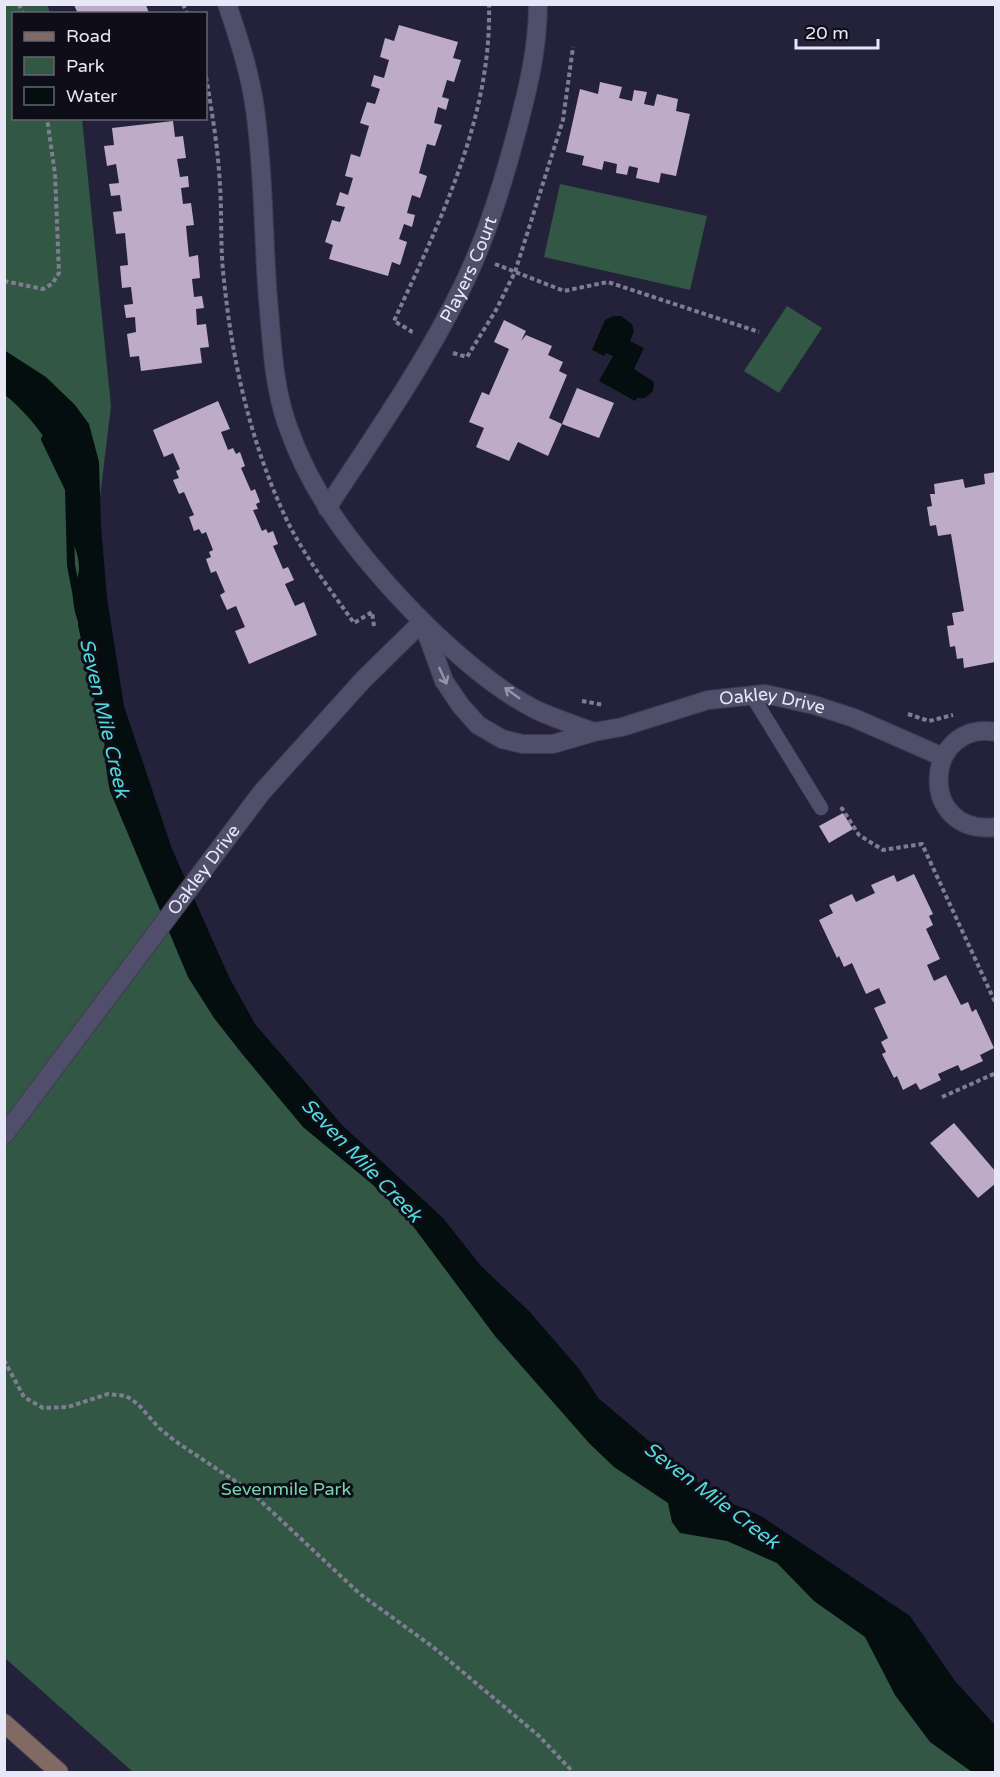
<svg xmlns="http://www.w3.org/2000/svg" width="1000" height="1777" viewBox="0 0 1000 1777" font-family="'Varela Round',sans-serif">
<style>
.green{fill:#325745}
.water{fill:#040e0e}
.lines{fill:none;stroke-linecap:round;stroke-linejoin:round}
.stream{stroke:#040e0e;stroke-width:8}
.building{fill:#beabc8}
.lane-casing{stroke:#3e3b50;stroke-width:15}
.street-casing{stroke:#3e3b50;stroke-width:20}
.secondary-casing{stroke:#3e3b50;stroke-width:20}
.path{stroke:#7e7d92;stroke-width:4;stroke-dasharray:4.5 3;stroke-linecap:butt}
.lane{stroke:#504e6a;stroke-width:14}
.street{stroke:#504e6a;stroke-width:18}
.secondary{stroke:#816a63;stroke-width:18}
.oneway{stroke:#9493a9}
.labels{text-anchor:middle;stroke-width:6;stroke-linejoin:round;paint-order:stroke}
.street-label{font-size:18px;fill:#e7e7f7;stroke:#0e0d18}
.park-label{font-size:18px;fill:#74d6a6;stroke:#0e0d18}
.water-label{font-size:20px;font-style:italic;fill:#51d9d9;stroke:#0e0d18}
</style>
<rect width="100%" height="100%" fill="#24223b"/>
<g class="green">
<path d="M47,4L50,13L14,14V118L82,119L111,406L91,571L133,803L231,1028L460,1256L586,1416L705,1503L907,1664L995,1772H133L5,1658L4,5Z"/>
<path d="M560,184L707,216L690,290L544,257Z"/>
<path d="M787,306L822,328L779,393L744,371Z"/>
</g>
<g class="water">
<path d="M613,316H621L632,324L634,331L630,341L644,348L634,369L654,382L653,391L645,398H637L635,401L599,381L613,356L606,353L604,356L592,350L605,320Z"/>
<path d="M4,350L46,377L75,405L89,424L99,462L101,526L107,598L124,706L172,849L229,977L255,1024L342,1125L443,1218L481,1266L529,1311L579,1369L615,1423L698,1489L761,1516L910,1616L955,1681L995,1725V1772H972L930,1742L895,1695L865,1637L814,1601L777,1563L727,1541L680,1533L672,1522L668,1503L614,1467L589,1443L495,1336L407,1218L372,1184L303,1127L243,1055L214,1018L188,977L110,791C101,752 107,712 98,673C92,647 75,626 73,599C72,589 79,578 79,568C79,553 72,542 69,528C67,520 72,510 71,501C65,461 36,420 5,395Z"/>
</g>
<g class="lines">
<g class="stream">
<path d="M45,439L69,489L71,565L77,597"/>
<path d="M82,625L106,735"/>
<path d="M598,1403L709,1497"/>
</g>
</g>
<g class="building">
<path d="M74,5H146L149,13L78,14Z"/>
<path d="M399,25L458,42L453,58L461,60L454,82L447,80L442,97L449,99L446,110L438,107L434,123L442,125L435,146L427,144L419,173L427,176L420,198L412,195L407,213L415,215L412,227L404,224L399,239L407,242L400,265L392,262L388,276L329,259L333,245L325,242L332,220L340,222L345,207L336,205L340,192L348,195L353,178L345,176L351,154L360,157L369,126L360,123L367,102L375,104L380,89L371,86L374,75L384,78L389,60L380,57L385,38L394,41Z"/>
<path d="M600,82L622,87L619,98L632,101L634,90L647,92L644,104L654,106L657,94L678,99L676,111L690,114L676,176L661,173L659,183L636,178L638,168L629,166L627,175L616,173L617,164L604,161L602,170L582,165L584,156L566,152L580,89L598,94Z"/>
<path d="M173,121L175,137L183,136L186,158L177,159L180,177L188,176L189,187L181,188L183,204L191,203L194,225L186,226L189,257L198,255L200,278L192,279L194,297L202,296L204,308L196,309L197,325L206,324L209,347L200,348L202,363L141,371L139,356L130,357L127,334L136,332L135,317L126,318L124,305L133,304L131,287L122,288L120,266L128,265L125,233L116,234L113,212L122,211L120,195L111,196L109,184L119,183L116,164L107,166L104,146L114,145L112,128Z"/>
<path d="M504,320L526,331L521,341L526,335L552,346L548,355L563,362L559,371L567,375L549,418L562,424L548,456L518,442L509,461L476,447L484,428L469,422L482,392L489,395L509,349L494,342Z"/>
<path d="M577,388L614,403L599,438L562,424Z"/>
<path d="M218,401L230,429L221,432L228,450L233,448L236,454L240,452L245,466L241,468L251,491L255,489L260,502L256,504L258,509L253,510L262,531L266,529L268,533L273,531L278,544L273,546L283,569L288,567L294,580L285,584L295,606L304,602L317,635L249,664L235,631L245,627L236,606L227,610L220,595L225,592L216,571L211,573L206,559L211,557L209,552L213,550L206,532L202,534L199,529L194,531L189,517L194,515L184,492L179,494L173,480L179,478L176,471L180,469L173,453L164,457L153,430Z"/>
<path d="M996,472L995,662L964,668L963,658L957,659L955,646L950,647L947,626L954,625L952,613L964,611L951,534L938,536L936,525L930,526L927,507L932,506L930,494H935L934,484L963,479L965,488L985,484L984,474Z"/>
<path d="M843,813L853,829L829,843L819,826Z"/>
<path d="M914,874L933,914L929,916L933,925L926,929L940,959L927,965L934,981L946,975L961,1005L968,1002L972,1012L976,1009L994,1048L980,1055L983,1061L961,1071L958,1065L938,1074L941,1080L920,1090L916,1083L903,1090L897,1076L894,1078L882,1054L886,1052L881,1042L888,1038L874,1008L886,1003L879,988L866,994L852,963L844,967L839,956L837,958L819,920L833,913L829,905L852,894L856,902L875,893L871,885L894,875L897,882Z"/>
<path d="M954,1123L996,1172V1183L978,1198L930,1143Z"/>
</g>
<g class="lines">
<g class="lane-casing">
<path id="lane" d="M751,694L821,808"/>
</g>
<g class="street-casing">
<g id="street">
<path d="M227,4C239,39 250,73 255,109C264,172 263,236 268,299C272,341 273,384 287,424C310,492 352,546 399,597C435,636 495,692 543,713C560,720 577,726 594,732"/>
<path id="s1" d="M327,508C376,433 429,358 467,277C489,230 504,180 517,130C528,89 538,47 538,4"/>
<path id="s2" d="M424,626L444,681L461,706L478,725L502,739L523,744H553L594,732L622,727L708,700L765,694L814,705L854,718L943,757"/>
<path d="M996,732C922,720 917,837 996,827"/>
<path id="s3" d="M4,1135L262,792L363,680L422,622"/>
</g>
</g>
<g class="secondary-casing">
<path id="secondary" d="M4,1723L59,1772"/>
</g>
<g class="path">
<path d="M19,4L23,14"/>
<path d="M183,4L187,14"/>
<path d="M206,77C212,112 218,148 220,185C222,216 220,249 224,280C232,360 250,439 283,512C301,552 329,588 354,623L372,612L374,626"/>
<path d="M495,264L564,291L608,282L759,332"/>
<path d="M4,281L43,289L52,284L59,273L55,174L47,118"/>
<path d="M410,333L411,331L394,321C440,221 492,117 489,4"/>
<path d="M453,353L467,357L496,310L515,272L563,120L573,47"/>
<path d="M582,701L604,705"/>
<path d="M908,714L929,721L953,715"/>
<path d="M841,807L859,835L883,850L922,844L996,1004"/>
<path d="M942,1097L996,1073"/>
<path d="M4,1360L24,1397L43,1408L68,1407L108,1394L126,1396L138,1404L159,1428L175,1441L250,1491L360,1594L433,1647L539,1736L573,1772"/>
</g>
<use href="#lane" class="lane"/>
<use href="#street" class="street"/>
<use href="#secondary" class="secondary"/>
</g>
<defs><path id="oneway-shaft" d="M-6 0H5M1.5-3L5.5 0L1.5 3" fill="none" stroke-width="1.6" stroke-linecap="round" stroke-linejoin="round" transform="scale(1.5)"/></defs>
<g class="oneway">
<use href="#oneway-shaft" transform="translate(443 676) rotate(66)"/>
<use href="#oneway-shaft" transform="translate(512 693) rotate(-144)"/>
</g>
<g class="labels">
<g class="street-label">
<text dy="6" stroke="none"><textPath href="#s1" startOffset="278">Players Court</textPath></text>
<text dy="6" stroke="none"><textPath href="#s2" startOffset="420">Oakley Drive</textPath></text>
<text dy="6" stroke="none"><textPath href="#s3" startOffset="332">Oakley Drive</textPath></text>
</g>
<g class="park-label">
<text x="286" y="1495">Sevenmile Park</text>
</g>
<g class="water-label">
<text transform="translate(105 718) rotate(77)" y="7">Seven Mile Creek</text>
<text transform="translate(362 1160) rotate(46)" y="7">Seven Mile Creek</text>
<text transform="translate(712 1495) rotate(37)" y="7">Seven Mile Creek</text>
</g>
</g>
<rect width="1000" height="1777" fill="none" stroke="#e7e7f7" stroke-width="12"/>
<rect x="12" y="12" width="195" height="108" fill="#0e0d18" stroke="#656471" stroke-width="1.5"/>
<rect x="24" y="32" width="30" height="9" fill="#816a63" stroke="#656471" stroke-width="1.5"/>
<text x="66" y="42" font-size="18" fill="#e7e7f7">Road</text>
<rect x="24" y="57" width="30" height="18" fill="#325745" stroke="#656471" stroke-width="1.5"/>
<text x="66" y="72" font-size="18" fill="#e7e7f7">Park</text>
<rect x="24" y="87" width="30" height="18" fill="#040e0e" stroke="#656471" stroke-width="1.5"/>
<text x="66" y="102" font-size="18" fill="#e7e7f7">Water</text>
<path d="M796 39v9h82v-9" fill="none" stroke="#e7e7f7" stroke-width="3"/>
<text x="805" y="39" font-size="18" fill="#e7e7f7" stroke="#0e0d18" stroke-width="4.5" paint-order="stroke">20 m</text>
</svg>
